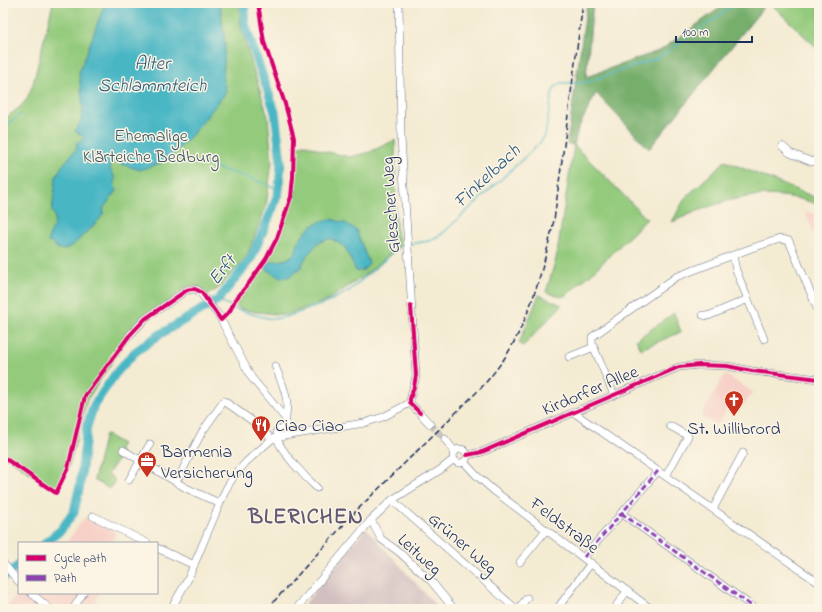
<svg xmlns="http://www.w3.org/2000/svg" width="822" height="612" viewBox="0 0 822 612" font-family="'Indie Flower',sans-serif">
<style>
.built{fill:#f7d1c8}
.industrial{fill:#d2bfc0}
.green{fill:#93ca7c;stroke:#577c6d}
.forest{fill:#76ae6c;stroke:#486e65}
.water{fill:#49b6c4;stroke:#327291}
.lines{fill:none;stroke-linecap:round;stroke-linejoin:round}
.stream{stroke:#49b6c4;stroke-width:1.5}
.river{stroke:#49b6c4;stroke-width:9}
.minor-tunnel{stroke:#c9c5bc;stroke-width:7;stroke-dasharray:7 3.5;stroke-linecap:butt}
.minor-casing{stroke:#677187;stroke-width:8}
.minor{stroke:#fff;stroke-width:7}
.rail{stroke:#1b2f5e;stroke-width:1.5;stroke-dasharray:6 3;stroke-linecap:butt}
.quiet{stroke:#8e44ad;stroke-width:3;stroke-dasharray:6 3;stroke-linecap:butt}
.cycleway-casing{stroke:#fcf5e5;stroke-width:6}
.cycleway{stroke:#d6006c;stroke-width:4}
.labels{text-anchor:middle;stroke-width:3;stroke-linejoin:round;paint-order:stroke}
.park-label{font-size:18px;fill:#395666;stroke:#fcf5e5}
.street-label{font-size:18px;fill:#1b2f5e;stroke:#fcf5e5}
.poi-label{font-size:18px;fill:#1b2f5e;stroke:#fcf5e5;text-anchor:start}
.water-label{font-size:19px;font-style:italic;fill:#29587d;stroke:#fcf5e5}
.district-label{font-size:22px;font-weight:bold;letter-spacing:1px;fill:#615974;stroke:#fcf5e5}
</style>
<rect width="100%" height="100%" fill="#fcf5e5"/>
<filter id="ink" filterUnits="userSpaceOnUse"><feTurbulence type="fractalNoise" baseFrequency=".025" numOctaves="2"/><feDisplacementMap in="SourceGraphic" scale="8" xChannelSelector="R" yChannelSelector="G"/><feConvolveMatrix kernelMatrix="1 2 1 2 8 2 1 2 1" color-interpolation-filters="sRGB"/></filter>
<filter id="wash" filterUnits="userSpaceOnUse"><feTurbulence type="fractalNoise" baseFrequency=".012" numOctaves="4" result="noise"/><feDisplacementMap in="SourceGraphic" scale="16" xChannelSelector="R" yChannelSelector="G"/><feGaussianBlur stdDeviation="0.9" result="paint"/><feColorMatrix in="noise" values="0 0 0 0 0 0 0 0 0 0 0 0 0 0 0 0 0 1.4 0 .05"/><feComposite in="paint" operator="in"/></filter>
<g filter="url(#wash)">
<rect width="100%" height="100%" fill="#f4ebd3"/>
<g class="built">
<path d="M805,212L819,215V246Z"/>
<path d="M725,374L753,392L744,405L740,402L736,407L732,405L726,409L722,419L716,425L701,416Z"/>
<path d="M85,517L116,532L111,543H66Z"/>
<path d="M21,593H100L96,599L98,605L107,609H3Z"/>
</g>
<path class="industrial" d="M366,528L439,609H301Z"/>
<g class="green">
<path d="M53,3H239L241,28L268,117L272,162L266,207L247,256L219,288L207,295C201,288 196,283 186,287L129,336L87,400L69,466L56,489L51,487L3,455V120L20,107L27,99L33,84Z"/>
<path d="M770,3H819V50Z"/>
<path d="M395,140L396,226L400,246L361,278L326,301L286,315L256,312L241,309L235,304L263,270L278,239L287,216L293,197L297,149L299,145L304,144L323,151L350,157L370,152Z"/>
<path d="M574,145L647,219L592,273L566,295L561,297L546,292L556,259Z"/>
<path d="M725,161L819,199V205C811,202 803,199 795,198C751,189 712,204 672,222L685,198Z"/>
<path d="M539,295L562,305L523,346L519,343Z"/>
<path d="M674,313L681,332L641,349L636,340Z"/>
<path d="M105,434L122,444L118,450L122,453L108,474L115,480L110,489L94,480Z"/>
</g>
<path class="forest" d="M587,3H593L586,77L661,50L727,3H767L649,149L596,93L578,129L574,145L567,144Z"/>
<g class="water">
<path d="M105,3H220L225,45L223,80L226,90L224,95L191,136L167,161L140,170L121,164L114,158L110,168L115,178L114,184L117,191L104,207L103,214L99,220L73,245L63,250L57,248L52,243L48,242C49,232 60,222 52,211L56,177L62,166L77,148L76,143L81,141L84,137L75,131L81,120L83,107L79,73Z"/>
<path d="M331,219L345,223L356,230L369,263C366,269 362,272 356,271L345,247L330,238L318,243L307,255L301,267L289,277H279L267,270L266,264C274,259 282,263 290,257C295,254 296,250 298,244C304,230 316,221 331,219Z"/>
</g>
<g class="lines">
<g class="stream">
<path d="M3,128L21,114"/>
<path d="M201,163C227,172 254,177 279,190"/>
<path d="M410,244L429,241L442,234L539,144L545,136L552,94L555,87L561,83H584L658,58L737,3"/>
<path d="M218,300L239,310L255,315L272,319L286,317L326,303L350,290L402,245H406"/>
</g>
<g class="river">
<path d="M45,543L61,530L74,512L80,485L87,426L94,405L116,373L135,352L159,335L218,300L251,259L273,208L279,190L281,161L275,112L245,24V3"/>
<path d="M3,578L19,565"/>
</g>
</g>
</g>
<g filter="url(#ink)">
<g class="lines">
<path class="minor-tunnel" d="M430,424L445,439"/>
<g class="minor-casing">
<g id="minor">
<path d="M399,3L401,138L416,375C415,384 410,396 410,403"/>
<path d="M782,146L790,153L812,162L819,157"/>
<path d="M733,256L736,270L764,339"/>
<path d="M703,315L708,316L748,299"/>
<path d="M129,336L145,319L187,290L193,289L198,290L219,316L251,377L285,418"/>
<path d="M569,357L594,347"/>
<path d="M275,366C280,378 286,390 287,403C287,412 285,419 286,428L277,430C277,435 277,439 279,443C286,457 305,477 317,488"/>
<path d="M614,395L592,343V337L676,277L749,249L780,239L789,241L819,313"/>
<path d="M410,403L430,424"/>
<path d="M573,412L819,583"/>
<path d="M445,439L455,452"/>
<circle cx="460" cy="456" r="7"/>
<path d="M123,450L186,488L219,503"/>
<path d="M467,455L482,452L658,376L679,367L699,365L727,366L752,371L819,379"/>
<path d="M464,462L476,475L493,490L651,609"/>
<path d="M666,476L688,436L670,426"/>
<path d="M129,480L150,444"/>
<path d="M175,480L179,477L202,432L224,401L251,420L272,439"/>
<path d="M392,500L516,609"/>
<path d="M713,509L743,453"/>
<path d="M621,513L756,609"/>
<path d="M93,516L147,543"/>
<path d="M371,520L381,539L399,552L431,581L454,609"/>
<path d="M157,548L194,565"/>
<path d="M584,557L658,471"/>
<path d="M520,562L546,530"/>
<path d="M3,563L19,582"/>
<path d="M31,593L50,609"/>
<path d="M73,609L83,593"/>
<path d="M171,609L188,579L226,489L234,476L246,462L272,439L284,436L364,423L383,417L410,403"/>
<path d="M296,609L371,520L392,500L440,470L454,459"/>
<path d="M518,609L527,598"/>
<path d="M557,609L591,563"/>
<path d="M614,609L627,591"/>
</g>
</g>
<use href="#minor" class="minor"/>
<path class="rail" d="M267,609L358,509L481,388C489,379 497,369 504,359C530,319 544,266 554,220L583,3"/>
<g class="quiet">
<path d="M621,513L756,609"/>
<path d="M584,557L658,471"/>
</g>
<g class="cycleway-casing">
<g id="cycleway">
<path d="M411,306L416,375L414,387L410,399V403L420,413"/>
<path d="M467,455L482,452L658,376L679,367L699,365L727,366L752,371L819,379"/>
<path d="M3,457L56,493L68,468L85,396L129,336L145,319L187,290C194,288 197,289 202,293L221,320L230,311L235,300L249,283L266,259L277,238L291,197L293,177L294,138L285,104L264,42L258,3"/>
</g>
</g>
<use href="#cycleway" class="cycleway"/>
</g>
</g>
<defs>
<g id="church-pin" transform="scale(1)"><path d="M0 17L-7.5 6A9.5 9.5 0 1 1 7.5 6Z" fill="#c8321e" stroke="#fcf5e5"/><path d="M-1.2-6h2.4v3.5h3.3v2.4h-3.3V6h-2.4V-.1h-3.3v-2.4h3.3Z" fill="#fff"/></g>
<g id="restaurant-pin" transform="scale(1)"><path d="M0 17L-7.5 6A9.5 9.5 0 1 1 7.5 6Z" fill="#c8321e" stroke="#fcf5e5"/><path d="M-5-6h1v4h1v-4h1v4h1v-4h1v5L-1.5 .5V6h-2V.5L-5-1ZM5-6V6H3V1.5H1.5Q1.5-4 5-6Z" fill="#fff"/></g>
<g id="office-pin" transform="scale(1)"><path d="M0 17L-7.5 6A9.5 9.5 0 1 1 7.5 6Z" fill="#c8321e" stroke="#fcf5e5"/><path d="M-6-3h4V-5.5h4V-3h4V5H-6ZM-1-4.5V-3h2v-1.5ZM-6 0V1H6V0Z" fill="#fff"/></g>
</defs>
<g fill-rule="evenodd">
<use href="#church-pin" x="734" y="400"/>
<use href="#restaurant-pin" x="261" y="425"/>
<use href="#office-pin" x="147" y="461"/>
</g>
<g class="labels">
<g class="park-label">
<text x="151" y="141">Ehemalige<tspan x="151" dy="21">Klärteiche Bedburg</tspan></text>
</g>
<g class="street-label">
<text transform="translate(390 205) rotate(-94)" y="6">Glescher Weg</text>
<text transform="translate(590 390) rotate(-23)" y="6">Kirdorfer Allee</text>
<text transform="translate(565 525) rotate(37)" y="6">Feldstraße</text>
<text transform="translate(463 543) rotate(41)" y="6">Grüner Weg</text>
<text transform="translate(420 554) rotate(42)" y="6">Leitweg</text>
</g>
<g class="poi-label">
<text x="275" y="431">Ciao Ciao</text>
<text x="734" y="434" text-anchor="middle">St. Willibrord</text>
<text x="161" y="457">Barmenia<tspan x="161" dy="21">Versicherung</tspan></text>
</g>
<g class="water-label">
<text x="152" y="69">Alter<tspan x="152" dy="22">Schlammteich</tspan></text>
<text transform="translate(486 175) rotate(-43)" y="7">Finkelbach</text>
<text transform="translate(221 269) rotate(-51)" y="7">Erft</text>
</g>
<g class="district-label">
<text x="306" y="523">BLERICHEN</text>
</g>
</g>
<rect width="822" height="612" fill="none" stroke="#fcf5e5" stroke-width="16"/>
<rect x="18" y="542" width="140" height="52" fill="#fcf5e5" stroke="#a2a6af"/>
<rect x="26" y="555" width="20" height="6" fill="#d6006c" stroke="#a2a6af"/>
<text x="54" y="562" font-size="12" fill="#1b2f5e">Cycle path</text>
<rect x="26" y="575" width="20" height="6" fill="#8e44ad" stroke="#a2a6af"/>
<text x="54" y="582" font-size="12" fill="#1b2f5e">Path</text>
<path d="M676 36v6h76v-6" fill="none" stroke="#1b2f5e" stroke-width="2"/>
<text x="682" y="36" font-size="12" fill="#1b2f5e" stroke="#fcf5e5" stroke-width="3" paint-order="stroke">100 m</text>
</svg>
